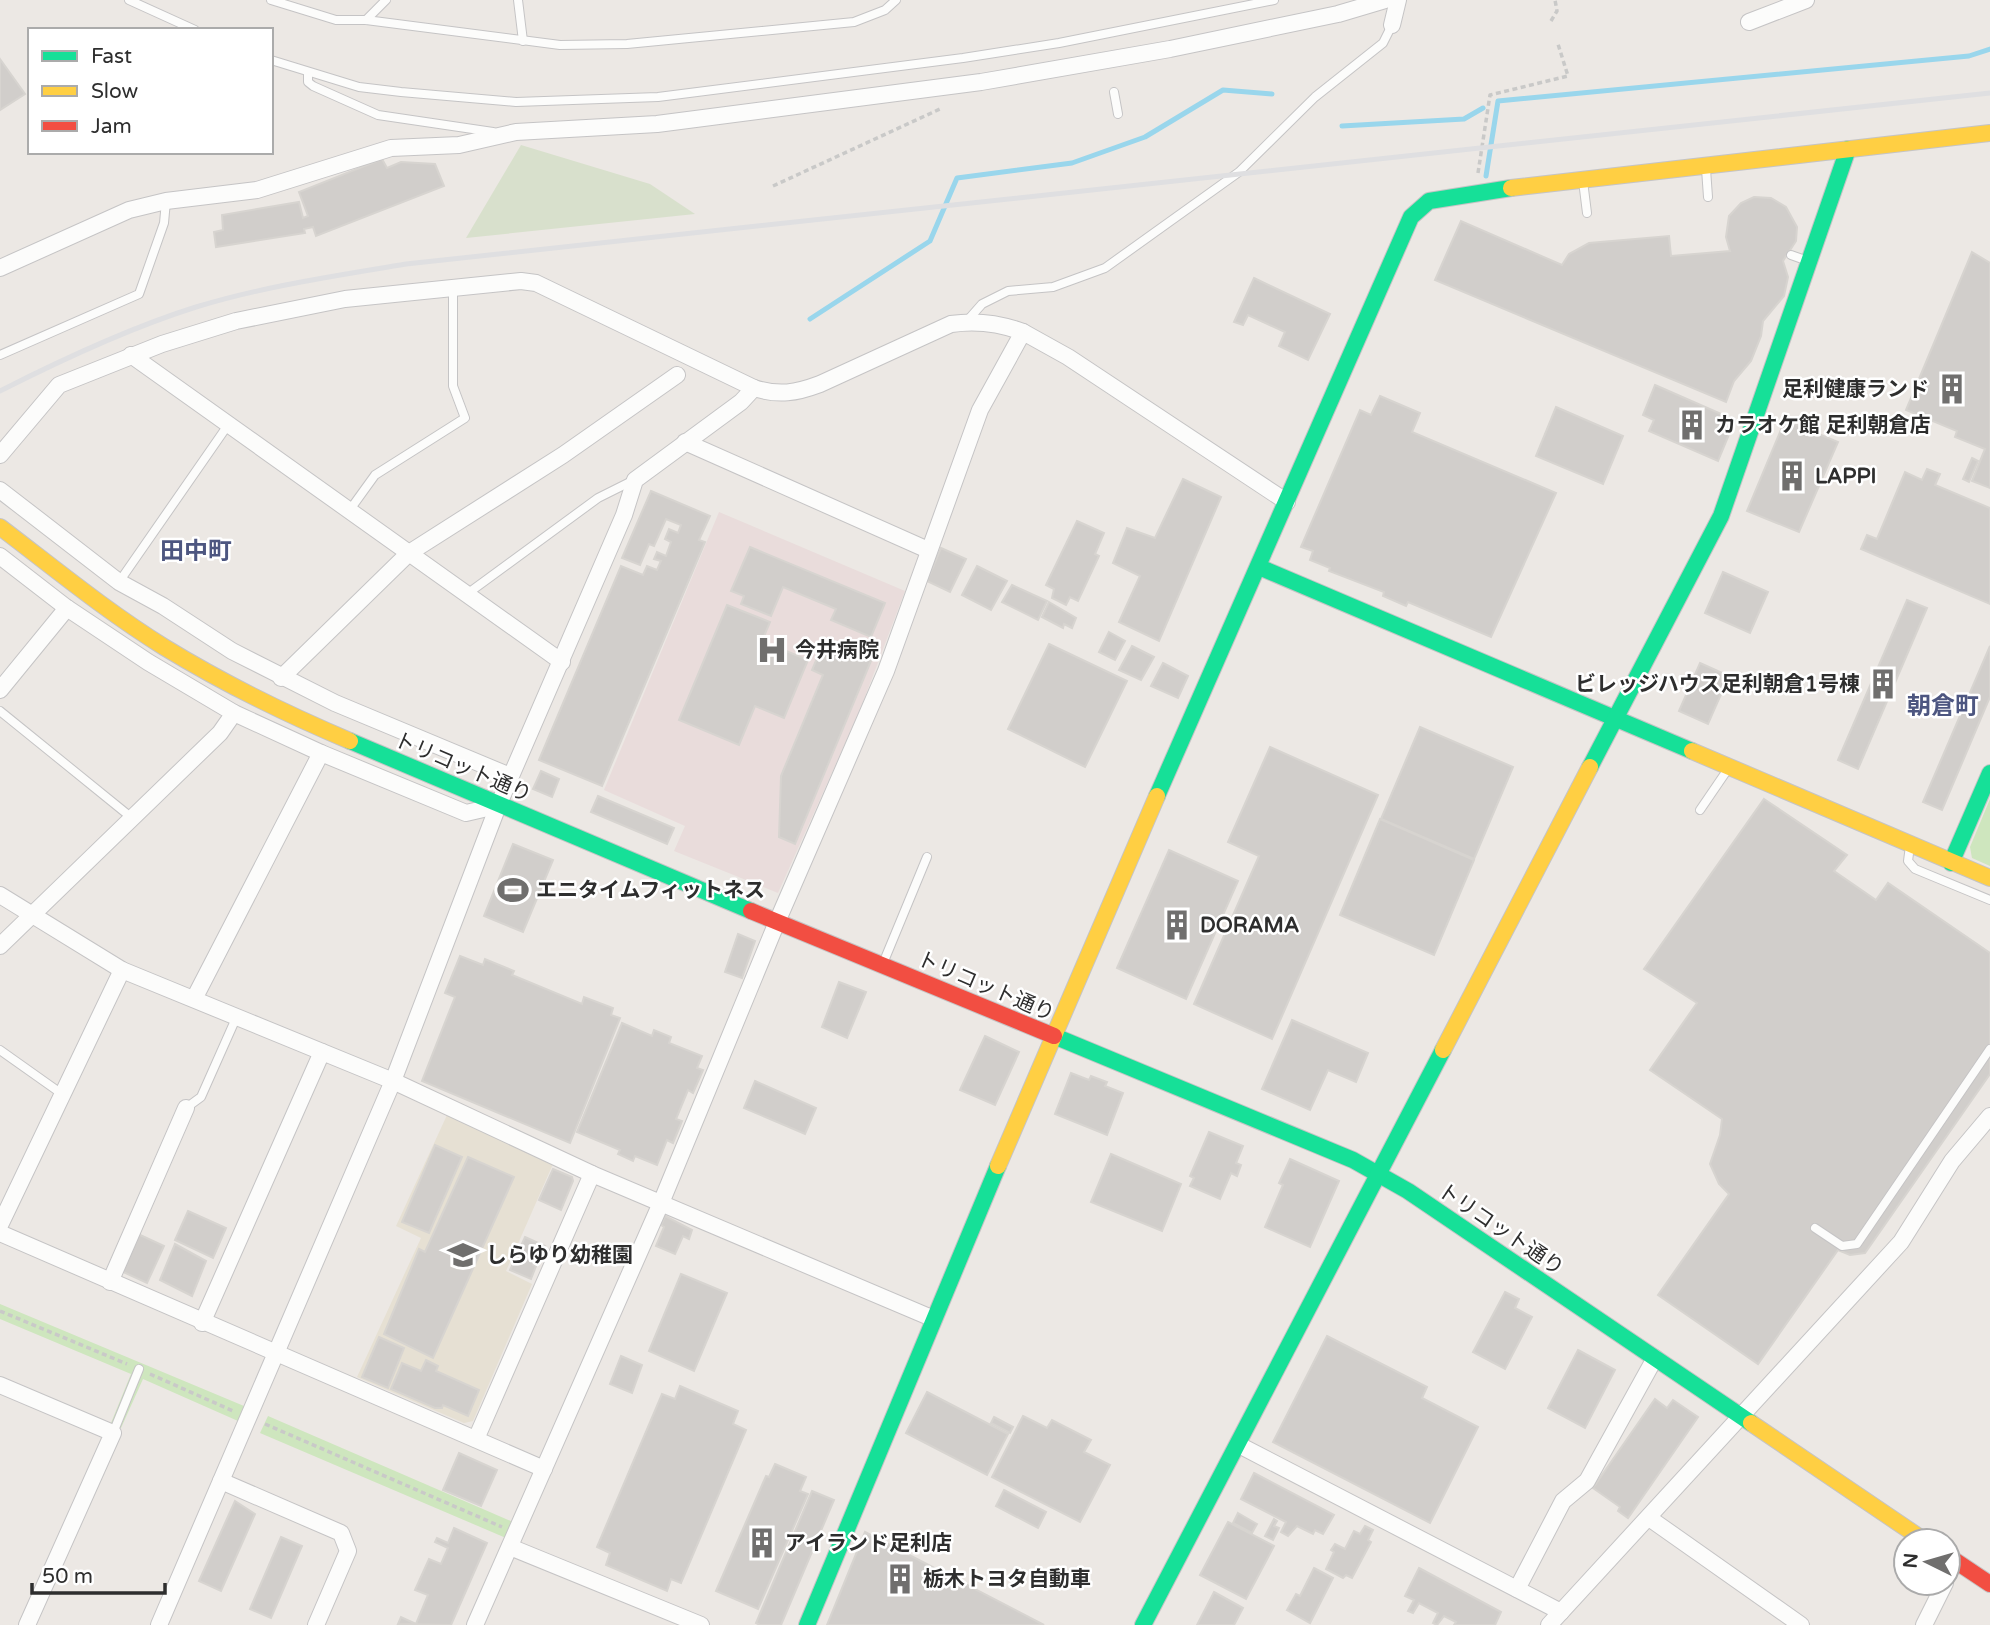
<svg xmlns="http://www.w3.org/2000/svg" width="1990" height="1625" viewBox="0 0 1990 1625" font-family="'Varela Round','Noto Sans JP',sans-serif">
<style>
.education{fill:#e6e0d3}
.medical{fill:#e9dcdb}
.green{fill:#cee6be}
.cemetery{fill:#d8e0cc}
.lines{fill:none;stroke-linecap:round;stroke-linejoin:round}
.stream{stroke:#99d6ec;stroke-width:5}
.building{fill:#d1cecb;stroke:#d7d4d0;stroke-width:2}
.lane-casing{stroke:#c5c4c5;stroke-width:10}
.street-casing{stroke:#c5c4c5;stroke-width:18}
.fast-casing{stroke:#c5c4c5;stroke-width:18}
.slow-casing{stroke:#c5c4c5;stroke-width:18}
.jam-casing{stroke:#c5c4c5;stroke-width:18}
.path{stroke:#c9c9c8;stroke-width:3.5;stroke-dasharray:5 3.5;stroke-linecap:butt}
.lane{stroke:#fcfcfb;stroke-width:8}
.street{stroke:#fcfcfb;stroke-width:16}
.fast{stroke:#16e098;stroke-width:16}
.slow{stroke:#ffcf43;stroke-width:16}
.jam{stroke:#f24e42;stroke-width:16}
.rail{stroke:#dfdfe1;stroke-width:5}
.labels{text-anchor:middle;stroke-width:5;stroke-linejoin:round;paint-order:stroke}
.poi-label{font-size:21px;font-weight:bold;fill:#2e2e2e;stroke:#fff;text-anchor:start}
.street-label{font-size:21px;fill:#2e2e2e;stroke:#fff}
.quarter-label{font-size:24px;font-weight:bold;fill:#4d5680;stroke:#fff}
</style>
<rect width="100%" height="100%" fill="#ece8e4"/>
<path class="education" d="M447,1115L553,1164L506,1271L532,1284L473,1421L464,1423L357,1377L421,1238L396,1226Z"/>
<path class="medical" d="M719,512L905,591L860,710L778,893L674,851L685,826L604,790Z"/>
<g class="green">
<path d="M1990,799V866L1972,858L1970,847Z"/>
<path d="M0,1304L244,1406L238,1421L143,1379L121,1428L111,1423L131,1374L0,1319Z"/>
<path d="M268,1416L513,1522L506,1538L260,1433Z"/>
</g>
<path class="cemetery" d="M521,145L650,184L695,214L466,238Z"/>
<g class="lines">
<g class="stream">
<path d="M1342,126L1464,119L1483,108"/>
<path d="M1486,176L1498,101L1969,56L1990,49"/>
<path d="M810,319L930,241L957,178L1072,163L1145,137L1223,90L1272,94"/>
</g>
</g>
<g class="building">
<path d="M0,59L25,94L0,110Z"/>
<path d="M382,159L387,168L401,162L435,164L444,186L316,236L313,227L304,229L305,233L216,247L214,232L223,230L222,215L299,202L303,218L308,216L299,192Z"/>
<path d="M1754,197L1771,198L1786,207L1797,227L1796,241L1783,261L1788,277L1784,296L1763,321L1761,336L1751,361L1734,381L1726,402L1435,280L1461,221L1562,265L1569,254L1589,243L1669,236L1671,256L1730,251L1726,237L1729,216L1741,203Z"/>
<path d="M1972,252L1990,263V488L1972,481L1985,449L1955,437L1957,431L1906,410Z"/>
<path d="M1254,278L1330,314L1308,360L1279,346L1285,332L1248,315L1243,325L1234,322Z"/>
<path d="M1655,385L1735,420L1718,461L1649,431L1654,420L1643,415Z"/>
<path d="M1380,396L1420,413L1412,432L1556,493L1491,637L1408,602L1406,606L1383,596L1384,592L1329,571L1330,568L1310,560L1313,551L1301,547L1360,410L1371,415Z"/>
<path d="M1556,407L1623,436L1603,484L1536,456Z"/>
<path d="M1785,420L1838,442L1799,532L1747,511Z"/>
<path d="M1972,458L1978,461L1969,482L1963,479Z"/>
<path d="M1927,469L1940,474L1935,485L1990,508V604L1861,549L1867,535L1877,539L1905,472L1922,480Z"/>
<path d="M1183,479L1221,497L1159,641L1119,622L1140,576L1113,563L1127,528L1155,538Z"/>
<path d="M651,491L710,516L699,540L705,542L602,786L539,760L621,566L643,575L647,566L657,570L661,561L654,559L657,552L666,556L671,542L665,539L669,529L678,533L681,525L666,519L654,546L649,544L640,565L622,558Z"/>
<path d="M1077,521L1104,533L1095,554L1099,556L1078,601L1070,597L1066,605L1052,598L1054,589L1046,585Z"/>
<path d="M750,547L885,603L871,637L831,620L836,609L783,587L771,616L741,604L744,596L731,591Z"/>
<path d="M941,548L966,559L950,592L927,581Z"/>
<path d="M977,566L1007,581L991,610L962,595Z"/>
<path d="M1723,572L1768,592L1750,633L1705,613Z"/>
<path d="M1012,585L1047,601L1038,620L1002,602Z"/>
<path d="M1907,600L1927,608L1858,769L1838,760Z"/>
<path d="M1049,602L1076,618L1072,628L1064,624L1063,628L1042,617Z"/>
<path d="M727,605L770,622L762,641L808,660L784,718L755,706L739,745L679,720Z"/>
<path d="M1109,632L1125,641L1115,660L1099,652Z"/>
<path d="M823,644L848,654L851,647L873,656L795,844L779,837L781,776L823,675L812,670Z"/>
<path d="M1049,644L1127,681L1085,767L1008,729Z"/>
<path d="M1132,646L1154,657L1141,680L1119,670Z"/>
<path d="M1990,646V697L1942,810L1923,802Z"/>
<path d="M1163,663L1188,676L1178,698L1151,686Z"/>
<path d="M1700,663L1729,676L1708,724L1679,711Z"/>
<path d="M1420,727L1513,767L1474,859L1381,819Z"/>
<path d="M1270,747L1378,795L1272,1039L1194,1004L1259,856L1228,842Z"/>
<path d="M541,771L559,779L552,797L533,789Z"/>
<path d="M598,796L674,828L667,844L591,812Z"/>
<path d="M1764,799L1847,855L1834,871L1876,900L1888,883L1990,953V1074L1865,1253L1850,1255L1838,1250L1758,1364L1658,1295L1729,1194L1719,1184L1710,1164L1720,1135L1722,1119L1650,1070L1697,1003L1644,969Z"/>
<path d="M1380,819L1474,860L1434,955L1340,915Z"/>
<path d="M513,844L553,860L523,932L484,916Z"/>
<path d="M1169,850L1238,881L1186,999L1117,968Z"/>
<path d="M738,934L755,941L742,978L725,972Z"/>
<path d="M460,956L483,965L485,959L514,971L512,975L582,1004L584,997L613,1008L611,1015L620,1018L570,1143L422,1081L455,997L445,993Z"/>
<path d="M839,982L866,992L847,1038L822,1027Z"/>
<path d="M1292,1020L1368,1053L1356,1082L1328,1070L1310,1110L1262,1089Z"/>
<path d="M622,1023L652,1036L654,1030L671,1037L669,1043L702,1056L697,1068L703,1070L693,1093L688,1090L676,1119L682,1121L673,1143L667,1140L657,1165L635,1156L633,1161L618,1154L620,1150L577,1132Z"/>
<path d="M985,1036L1019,1052L995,1105L960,1090Z"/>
<path d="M1071,1073L1089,1080L1091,1076L1107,1082L1105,1086L1123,1093L1107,1135L1055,1114Z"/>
<path d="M755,1081L816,1108L805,1134L744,1108Z"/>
<path d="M1209,1132L1243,1146L1236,1163L1241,1165L1237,1176L1231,1173L1220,1199L1190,1186L1194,1178L1190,1176Z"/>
<path d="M435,1145L462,1157L429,1233L402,1222Z"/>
<path d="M1111,1154L1181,1184L1162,1231L1091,1202Z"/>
<path d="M468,1157L514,1177L433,1358L384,1334L419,1249L425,1252Z"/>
<path d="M1290,1159L1339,1181L1310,1247L1265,1227L1283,1185L1279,1183Z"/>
<path d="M553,1169L572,1177L573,1181L561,1210L539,1200Z"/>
<path d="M188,1211L226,1228L213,1258L175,1240Z"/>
<path d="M665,1216L692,1230L689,1239L683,1236L675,1254L656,1246L664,1227L661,1225Z"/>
<path d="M138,1234L164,1246L147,1283L121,1271Z"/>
<path d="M525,1237L545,1246L539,1259L536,1257L533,1265L536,1266L531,1279L510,1270Z"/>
<path d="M175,1244L206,1261L192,1296L160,1280Z"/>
<path d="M681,1274L727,1293L694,1371L649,1351Z"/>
<path d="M1505,1292L1519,1299L1515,1308L1532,1317L1505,1369L1473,1352Z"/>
<path d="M1327,1336L1427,1387L1422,1398L1478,1427L1430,1523L1273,1442Z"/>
<path d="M379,1337L404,1348L388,1388L362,1377Z"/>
<path d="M1578,1350L1615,1370L1585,1428L1548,1408Z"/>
<path d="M621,1356L642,1365L632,1393L610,1384Z"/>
<path d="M426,1360L438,1366L436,1371L479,1390L468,1416L443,1405L442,1408H435L391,1389L402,1363L421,1371Z"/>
<path d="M680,1386L738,1411L733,1424L746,1430L681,1583L671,1579L667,1591L606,1565L610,1553L597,1547L662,1394L675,1399Z"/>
<path d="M927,1392L1008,1434L987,1475L906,1433Z"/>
<path d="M1655,1399L1667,1408L1673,1400L1698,1417L1628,1518L1618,1511L1620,1507L1593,1488Z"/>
<path d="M1023,1416L1047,1428L1052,1420L1091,1440L1084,1452L1110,1465L1080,1522L992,1477Z"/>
<path d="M994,1417L1013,1427L1010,1433L991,1423Z"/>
<path d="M459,1453L497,1470L481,1506L443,1490Z"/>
<path d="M775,1464L806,1477L800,1491L808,1494L758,1609L716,1591L766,1476L769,1477Z"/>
<path d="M1254,1473L1334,1515L1323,1534L1315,1530L1313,1534L1297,1526L1288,1536L1281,1532L1286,1522L1241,1499Z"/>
<path d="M1004,1490L1046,1512L1038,1528L996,1506Z"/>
<path d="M812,1491L834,1500L781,1625H760L756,1623Z"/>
<path d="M235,1501L255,1514L221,1591L199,1581Z"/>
<path d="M1238,1513L1257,1524L1252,1533L1233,1523Z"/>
<path d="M1274,1519L1277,1521L1274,1526L1279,1528L1273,1540L1265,1536Z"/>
<path d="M1228,1522L1274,1546L1246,1599L1200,1575Z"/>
<path d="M1365,1526L1373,1530L1368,1540L1371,1542L1352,1578L1346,1575L1343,1578L1326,1569L1334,1552L1331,1550L1335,1544L1345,1549L1354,1531L1360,1534Z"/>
<path d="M454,1528L487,1543L451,1625L398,1624L401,1617L416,1624L428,1595L415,1590L429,1559L441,1564L448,1548L435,1542L437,1538L448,1543Z"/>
<path d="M865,1532L1044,1625H827Z"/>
<path d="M281,1537L302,1546L271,1618L250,1609Z"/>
<path d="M1314,1568L1333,1578L1310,1623L1287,1610L1296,1594L1300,1596Z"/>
<path d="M1419,1568L1501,1612L1495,1625H1454L1456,1622L1444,1616L1437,1625L1433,1623L1438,1613L1419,1603L1413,1613L1408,1611L1414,1600L1405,1596Z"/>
<path d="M1214,1592L1243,1608L1234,1625H1197Z"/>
</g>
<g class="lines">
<g class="lane-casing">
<g id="lane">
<path d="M129,0L195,30"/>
<path d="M271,0L336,20H366L560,45L627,44L854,22L885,10L896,0"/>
<path d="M518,0L523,41"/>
<path d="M366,20L386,0"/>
<path d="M271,60L359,87L401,92L516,102L658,97L963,58L1059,43L1274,0"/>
<path d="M308,72V82L313,86L378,115L493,132"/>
<path d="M1114,92L1118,114"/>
<path d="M1706,169L1708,197"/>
<path d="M1583,181L1587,213"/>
<path d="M1791,255L1808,261"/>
<path d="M967,321L982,304L1008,291L1053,287L1105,268L1239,172L1315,97L1383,43L1392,25"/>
<path d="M0,355L139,294L164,223L166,201"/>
<path d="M349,511L375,475L465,418L453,386V288"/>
<path d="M119,582L228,425"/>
<path d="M467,594L598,498L632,481"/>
<path d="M0,711L132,818"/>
<path d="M1700,810L1728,769"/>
<path d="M1910,846L1908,861L1915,869L1990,900"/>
<path d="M884,961L927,857"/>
<path d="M0,1050L62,1094"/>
<path d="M186,1108L201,1097L237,1016"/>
<path d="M1815,1228L1842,1246L1857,1244L1990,1049"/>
<path d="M113,1433L139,1369"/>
</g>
</g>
<g class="street-casing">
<g id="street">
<path d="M1749,22L1806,0"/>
<path d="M1392,25L1398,0"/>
<path d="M0,268L129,210L166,201L257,190L391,148L459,145L516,132L657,124L981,82L1170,49L1338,14L1385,0"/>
<path d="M131,355L562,662"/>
<path d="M685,442L928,550"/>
<path d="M0,455L59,385L162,344L236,321L345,299L521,281L536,283L754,388C779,396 796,393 820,384L951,324C977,320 999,323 1023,332"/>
<path d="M0,490L119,582L163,606L232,651L335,703L510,776"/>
<path d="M0,556L67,608L148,662L234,713L321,753L466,813L492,807"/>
<path d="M281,678L409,553L563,455L677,375"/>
<path d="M0,690L67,608"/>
<path d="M0,895L122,970L393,1081L592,1174L934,1319"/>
<path d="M0,946L220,733L234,713"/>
<path d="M195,997L321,753"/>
<path d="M0,1225L122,970"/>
<path d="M0,1233L544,1469"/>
<path d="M110,1282L186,1108"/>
<path d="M202,1323L322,1052"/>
<path d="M0,1385L113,1433L27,1625"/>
<path d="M476,1439L592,1174"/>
<path d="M1239,1445L1561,1612"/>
<path d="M221,1481L341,1533L348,1551L316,1625"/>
<path d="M1649,1518L1801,1625"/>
<path d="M510,1547L701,1625"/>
<path d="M1517,1589L1563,1501L1587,1481L1655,1358"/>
<path d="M159,1625L393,1081L498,806L624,515L635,480L741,402L754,388"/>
<path d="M475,1625L661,1203L777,922L886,671L980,410L1023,332L1068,357L1287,502"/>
<path d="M1549,1625L1901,1242L1952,1161L1990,1116"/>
<path d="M1924,1625L1945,1583"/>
</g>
</g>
<g class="fast-casing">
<g id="fast">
<path d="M1259,567L1692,751"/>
<path d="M350,741L751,911"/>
<path d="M1590,767L1721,516L1848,149"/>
<path d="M1157,796L1411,217L1429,201L1511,188"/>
<path d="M1951,863L1990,773"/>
<path d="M1054,1036L1353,1160L1408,1191L1751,1423"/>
<path d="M807,1625L998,1166"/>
<path d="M1143,1625L1443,1050"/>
</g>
</g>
<g class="slow-casing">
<g id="slow">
<path d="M1511,188L1990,133"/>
<path d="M0,527C54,568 106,611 164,647C223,683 286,714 350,741"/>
<path d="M1692,751L1990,878"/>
<path d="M1443,1050L1590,767"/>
<path d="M998,1166L1157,796"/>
<path d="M1751,1423L1925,1541"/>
</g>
</g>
<g class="jam-casing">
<g id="jam">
<path d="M751,911L1054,1036"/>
<path d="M1948,1556L1990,1584"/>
</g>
</g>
<g class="path">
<path d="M1551,21L1557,11L1555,0"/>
<path d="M1478,173L1490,95L1568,76L1558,44"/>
<path d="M773,186L940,109"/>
<path d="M0,1311L127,1364"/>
<path d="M150,1374L233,1411"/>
<path d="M265,1424L502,1527"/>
</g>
<use href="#lane" class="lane"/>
<use href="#street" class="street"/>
<use href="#fast" class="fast"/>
<use href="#slow" class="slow"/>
<use href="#jam" class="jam"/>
<path class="rail" d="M0,391C63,359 129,328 196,307C265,286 335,276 406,264L1990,93"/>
</g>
<defs>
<g id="building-bare" transform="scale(2.415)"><path d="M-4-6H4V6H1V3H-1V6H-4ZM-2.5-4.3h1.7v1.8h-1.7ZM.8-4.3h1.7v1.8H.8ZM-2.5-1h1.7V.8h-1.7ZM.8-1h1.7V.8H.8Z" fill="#706f6e" stroke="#fff" stroke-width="2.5" paint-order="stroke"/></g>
<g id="hospital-bare" transform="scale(2.415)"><path d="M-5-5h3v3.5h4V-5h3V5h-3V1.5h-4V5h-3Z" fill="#706f6e" stroke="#fff" stroke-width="2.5" paint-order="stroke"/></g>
<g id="stadium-bare" transform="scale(2.415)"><path d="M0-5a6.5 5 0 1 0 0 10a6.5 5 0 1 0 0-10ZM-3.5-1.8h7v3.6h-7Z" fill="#706f6e" stroke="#fff" stroke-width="2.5" paint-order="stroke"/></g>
<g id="school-bare" transform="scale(2.415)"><path d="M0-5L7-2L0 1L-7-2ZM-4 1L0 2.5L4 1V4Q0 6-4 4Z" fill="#706f6e" stroke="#fff" stroke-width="2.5" paint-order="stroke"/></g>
</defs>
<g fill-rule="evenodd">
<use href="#building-bare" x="1952" y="389"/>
<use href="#building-bare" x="1692" y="425"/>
<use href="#building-bare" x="1792" y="476"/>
<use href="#hospital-bare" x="772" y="650"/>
<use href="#building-bare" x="1883" y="684"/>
<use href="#stadium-bare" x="513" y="890"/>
<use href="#building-bare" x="1177" y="925"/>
<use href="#school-bare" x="463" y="1255"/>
<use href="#building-bare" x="762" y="1543"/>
<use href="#building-bare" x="900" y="1579"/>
</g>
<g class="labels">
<g class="poi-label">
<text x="1929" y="396" text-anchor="end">足利健康ランド</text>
<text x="1715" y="432">カラオケ館 足利朝倉店</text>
<text x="1815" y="483">LAPPI</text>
<text x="795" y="657">今井病院</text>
<text x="1860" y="691" text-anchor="end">ビレッジハウス足利朝倉1号棟</text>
<text x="536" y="897">エニタイムフィットネス</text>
<text x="1200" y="932">DORAMA</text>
<text x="486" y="1262">しらゆり幼稚園</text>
<text x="785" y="1550">アイランド足利店</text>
<text x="923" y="1586">栃木トヨタ自動車</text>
</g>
<g class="street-label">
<text transform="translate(463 767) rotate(23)" y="7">トリコット通り</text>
<text transform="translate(986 986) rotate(23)" y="7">トリコット通り</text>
<text transform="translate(1501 1229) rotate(34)" y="7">トリコット通り</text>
</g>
<g class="quarter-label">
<text x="196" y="559">田中町</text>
<text x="1943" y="714">朝倉町</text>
</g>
</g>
<rect x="28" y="28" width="245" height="126" fill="#ffffff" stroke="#ababab" stroke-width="2"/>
<rect x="42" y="51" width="35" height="10" fill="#16e098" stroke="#ababab" stroke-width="2"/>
<text x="91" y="63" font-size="21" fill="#2e2e2e">Fast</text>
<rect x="42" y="86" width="35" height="10" fill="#ffcf43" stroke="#ababab" stroke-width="2"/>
<text x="91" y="98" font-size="21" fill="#2e2e2e">Slow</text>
<rect x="42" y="121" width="35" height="10" fill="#f24e42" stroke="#ababab" stroke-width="2"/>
<text x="91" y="133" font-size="21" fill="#2e2e2e">Jam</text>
<g transform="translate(1927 1562) rotate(275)"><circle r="33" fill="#ffffff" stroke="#ababab" stroke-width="2"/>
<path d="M0-5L12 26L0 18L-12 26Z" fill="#706f6e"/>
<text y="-10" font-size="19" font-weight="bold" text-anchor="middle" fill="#2e2e2e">N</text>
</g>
<path d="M32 1583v10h133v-10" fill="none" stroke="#2e2e2e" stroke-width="3.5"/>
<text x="42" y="1583" font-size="21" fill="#2e2e2e" stroke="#ffffff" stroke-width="5" paint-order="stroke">50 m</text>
</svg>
